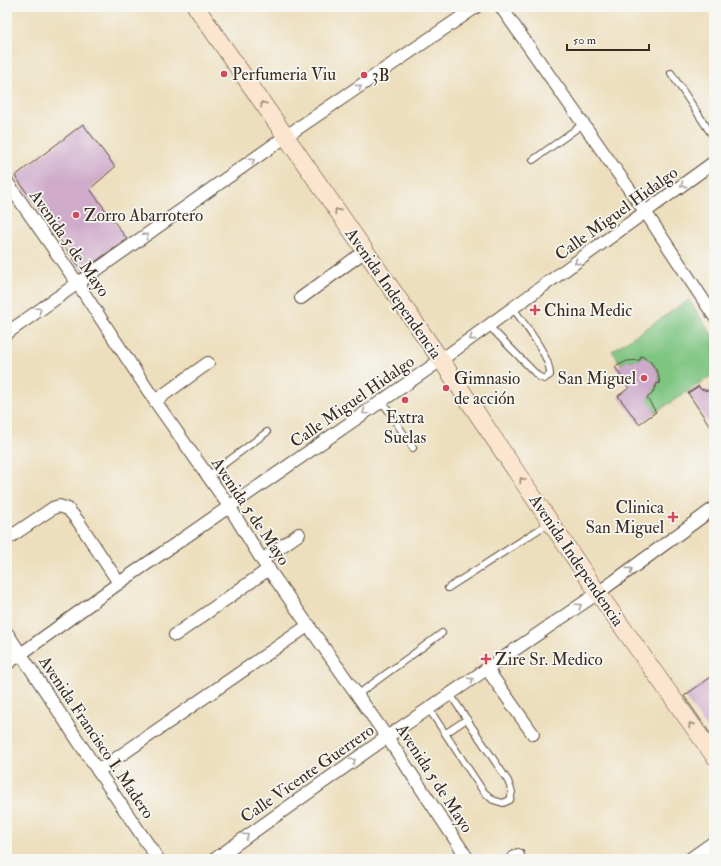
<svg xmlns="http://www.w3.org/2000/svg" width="721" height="866" viewBox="0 0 721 866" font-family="'IM FELL Double Pica',serif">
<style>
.green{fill:#7ec581;stroke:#5c7850}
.building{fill:#cfaaca}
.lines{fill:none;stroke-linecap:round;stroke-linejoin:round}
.lane-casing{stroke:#564536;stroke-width:8}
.street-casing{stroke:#564536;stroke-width:14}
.secondary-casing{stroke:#564536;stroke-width:18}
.lane{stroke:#fff;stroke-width:6}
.street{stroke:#fff;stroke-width:12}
.secondary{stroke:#fbe5cf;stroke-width:17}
.oneway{stroke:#a79f9a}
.oneway2{stroke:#9b8876}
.poi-dot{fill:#d1495b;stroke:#f6f6f2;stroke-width:1.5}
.labels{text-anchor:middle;stroke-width:3.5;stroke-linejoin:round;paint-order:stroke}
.poi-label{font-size:17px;fill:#3b2a1e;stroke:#f6f6f2;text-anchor:start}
.street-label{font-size:17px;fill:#3b2a1e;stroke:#f6f6f2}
</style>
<rect width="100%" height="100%" fill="#f6f6f2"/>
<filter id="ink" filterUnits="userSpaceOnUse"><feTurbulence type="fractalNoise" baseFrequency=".025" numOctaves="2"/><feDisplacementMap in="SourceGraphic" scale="8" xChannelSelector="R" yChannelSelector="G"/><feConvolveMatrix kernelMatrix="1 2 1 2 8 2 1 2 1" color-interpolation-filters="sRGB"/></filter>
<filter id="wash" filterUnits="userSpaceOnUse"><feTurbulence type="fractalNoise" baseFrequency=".012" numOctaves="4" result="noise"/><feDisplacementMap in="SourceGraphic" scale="16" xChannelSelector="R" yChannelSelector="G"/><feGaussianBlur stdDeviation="0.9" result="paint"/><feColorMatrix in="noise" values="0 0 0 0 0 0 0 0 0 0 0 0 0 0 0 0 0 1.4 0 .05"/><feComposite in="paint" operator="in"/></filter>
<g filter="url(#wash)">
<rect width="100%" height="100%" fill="#eddfbd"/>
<path class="green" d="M689,300L714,338V374L656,412L646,399L652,394L656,383H660C658,369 654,363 641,356L640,360L627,361L621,364L612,351Z"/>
<g id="blocks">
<g class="building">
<path d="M83,124L115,167L90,189L127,239L82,271L15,176Z"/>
<path d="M641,356L650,361L658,373L660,384L657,383L652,394L647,398L656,412L639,424L618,396L629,388L615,367L627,361L640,360Z"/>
<path d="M699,386L700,389L714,392V432L688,393Z"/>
<path d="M714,675V739L684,696Z"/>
</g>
</g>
</g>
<g filter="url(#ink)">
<use href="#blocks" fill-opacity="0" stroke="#564536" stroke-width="1"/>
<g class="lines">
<g class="lane-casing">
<g id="lane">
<path d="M671,73L714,138"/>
<path d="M533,160L583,124"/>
<path d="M489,326L538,376L544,379L550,375C551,357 524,324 513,308"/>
<path d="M382,401L413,448"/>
<path d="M208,476L267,432"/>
<path d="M448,588L549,523"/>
<path d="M357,695L442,633"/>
<path d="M429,709L483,791L493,800L503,803L510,800L512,792L508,781L450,694"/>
<path d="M446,733L467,719"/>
</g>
</g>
<g class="street-casing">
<g id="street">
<path d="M501,7L646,213L714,316"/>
<path d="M7,182L78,284L155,401L229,506L262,560L387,737L468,859"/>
<path d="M301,298L365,251"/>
<path d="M7,333L285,137L476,7"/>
<path d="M155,401L208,363"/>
<path d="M7,539L53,508L59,506L68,509L78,521L119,583"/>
<path d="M262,560L299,534"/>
<path d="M7,633L98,771L158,859"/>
<path d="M175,635L269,569"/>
<path d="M7,664L119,583L441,360L714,162"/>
<path d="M487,669L533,734"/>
<path d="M98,771L309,625"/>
<path d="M215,859L387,737L598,593L714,508"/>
<path d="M512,859L518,855"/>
<path d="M690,859L714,842"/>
</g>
</g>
<g class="secondary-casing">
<path id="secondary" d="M196,7L441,360L598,593L714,756"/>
</g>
<use href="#lane" class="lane"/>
<use href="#street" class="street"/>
<use href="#secondary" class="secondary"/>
</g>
<defs><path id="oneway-chevron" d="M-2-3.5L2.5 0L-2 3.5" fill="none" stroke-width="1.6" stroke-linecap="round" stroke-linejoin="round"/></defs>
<g class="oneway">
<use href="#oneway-chevron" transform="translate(359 87) rotate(-34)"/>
<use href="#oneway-chevron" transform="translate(252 161) rotate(-35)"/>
<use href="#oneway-chevron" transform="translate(683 185) rotate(144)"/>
<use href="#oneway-chevron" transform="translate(146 236) rotate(-35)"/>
<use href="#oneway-chevron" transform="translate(577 262) rotate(144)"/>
<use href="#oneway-chevron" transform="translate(39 310) rotate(-35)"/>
<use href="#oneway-chevron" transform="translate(472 338) rotate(144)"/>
<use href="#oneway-chevron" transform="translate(365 412) rotate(145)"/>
<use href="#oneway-chevron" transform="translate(630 570) rotate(-37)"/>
<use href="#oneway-chevron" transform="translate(579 606) rotate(-34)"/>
<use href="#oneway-chevron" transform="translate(471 680) rotate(-34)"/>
<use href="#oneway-chevron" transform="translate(353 761) rotate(-35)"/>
<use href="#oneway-chevron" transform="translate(246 836) rotate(-35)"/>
</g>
<g class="oneway2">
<use href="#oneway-chevron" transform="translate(263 104) rotate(-124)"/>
<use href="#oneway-chevron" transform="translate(337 211) rotate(-125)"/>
<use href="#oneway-chevron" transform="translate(522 480) rotate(-124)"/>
<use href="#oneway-chevron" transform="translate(691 725) rotate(-125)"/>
</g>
</g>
<g class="poi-dot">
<circle cx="224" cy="74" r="4"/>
<circle cx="364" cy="75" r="4"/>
<circle cx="76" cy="215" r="4"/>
<path d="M533 304h4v4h4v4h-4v4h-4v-4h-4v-4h4z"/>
<circle cx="644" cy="378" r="4"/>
<circle cx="446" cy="388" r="4"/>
<circle cx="405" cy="400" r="4"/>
<path d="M671 511h4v4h4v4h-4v4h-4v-4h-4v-4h4z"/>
<path d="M484 653h4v4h4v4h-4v4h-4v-4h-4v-4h4z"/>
</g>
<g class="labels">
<g class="poi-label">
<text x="232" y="80">Perfumeria Viu</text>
<text x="372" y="81">3B</text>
<text x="84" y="221">Zorro Abarrotero</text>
<text x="544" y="316">China Medic</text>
<text x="454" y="384">Gimnasio<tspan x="454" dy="20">de acción</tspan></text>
<text x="636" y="384" text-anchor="end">San Miguel</text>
<text x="405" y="423" text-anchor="middle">Extra<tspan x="405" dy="20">Suelas</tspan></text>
<text x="664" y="513" text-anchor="end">Clinica<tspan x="664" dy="20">San Miguel</tspan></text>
<text x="495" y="665">Zire Sr. Medico</text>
</g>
<g class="street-label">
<text transform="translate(616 213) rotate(-36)" y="6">Calle Miguel Hidalgo</text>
<text transform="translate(70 243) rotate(55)" y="6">Avenida 5 de Mayo</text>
<text transform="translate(394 293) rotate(55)" y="6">Avenida Independencia</text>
<text transform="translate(352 401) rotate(-35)" y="6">Calle Miguel Hidalgo</text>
<text transform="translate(251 511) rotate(56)" y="6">Avenida 5 de Mayo</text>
<text transform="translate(577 560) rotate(56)" y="6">Avenida Independencia</text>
<text transform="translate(97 737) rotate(56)" y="6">Avenida Francisco I. Madero</text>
<text transform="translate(307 773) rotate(-35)" y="6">Calle Vicente Guerrero</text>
<text transform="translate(435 778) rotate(57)" y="6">Avenida 5 de Mayo</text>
</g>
</g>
<rect width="721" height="866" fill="none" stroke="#f6f6f2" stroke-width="24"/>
<path d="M567 44v6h82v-6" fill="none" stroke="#3b2a1e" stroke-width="2"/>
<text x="573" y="44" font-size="12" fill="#3b2a1e" stroke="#f6f6f2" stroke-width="3" paint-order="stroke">50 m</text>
</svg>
